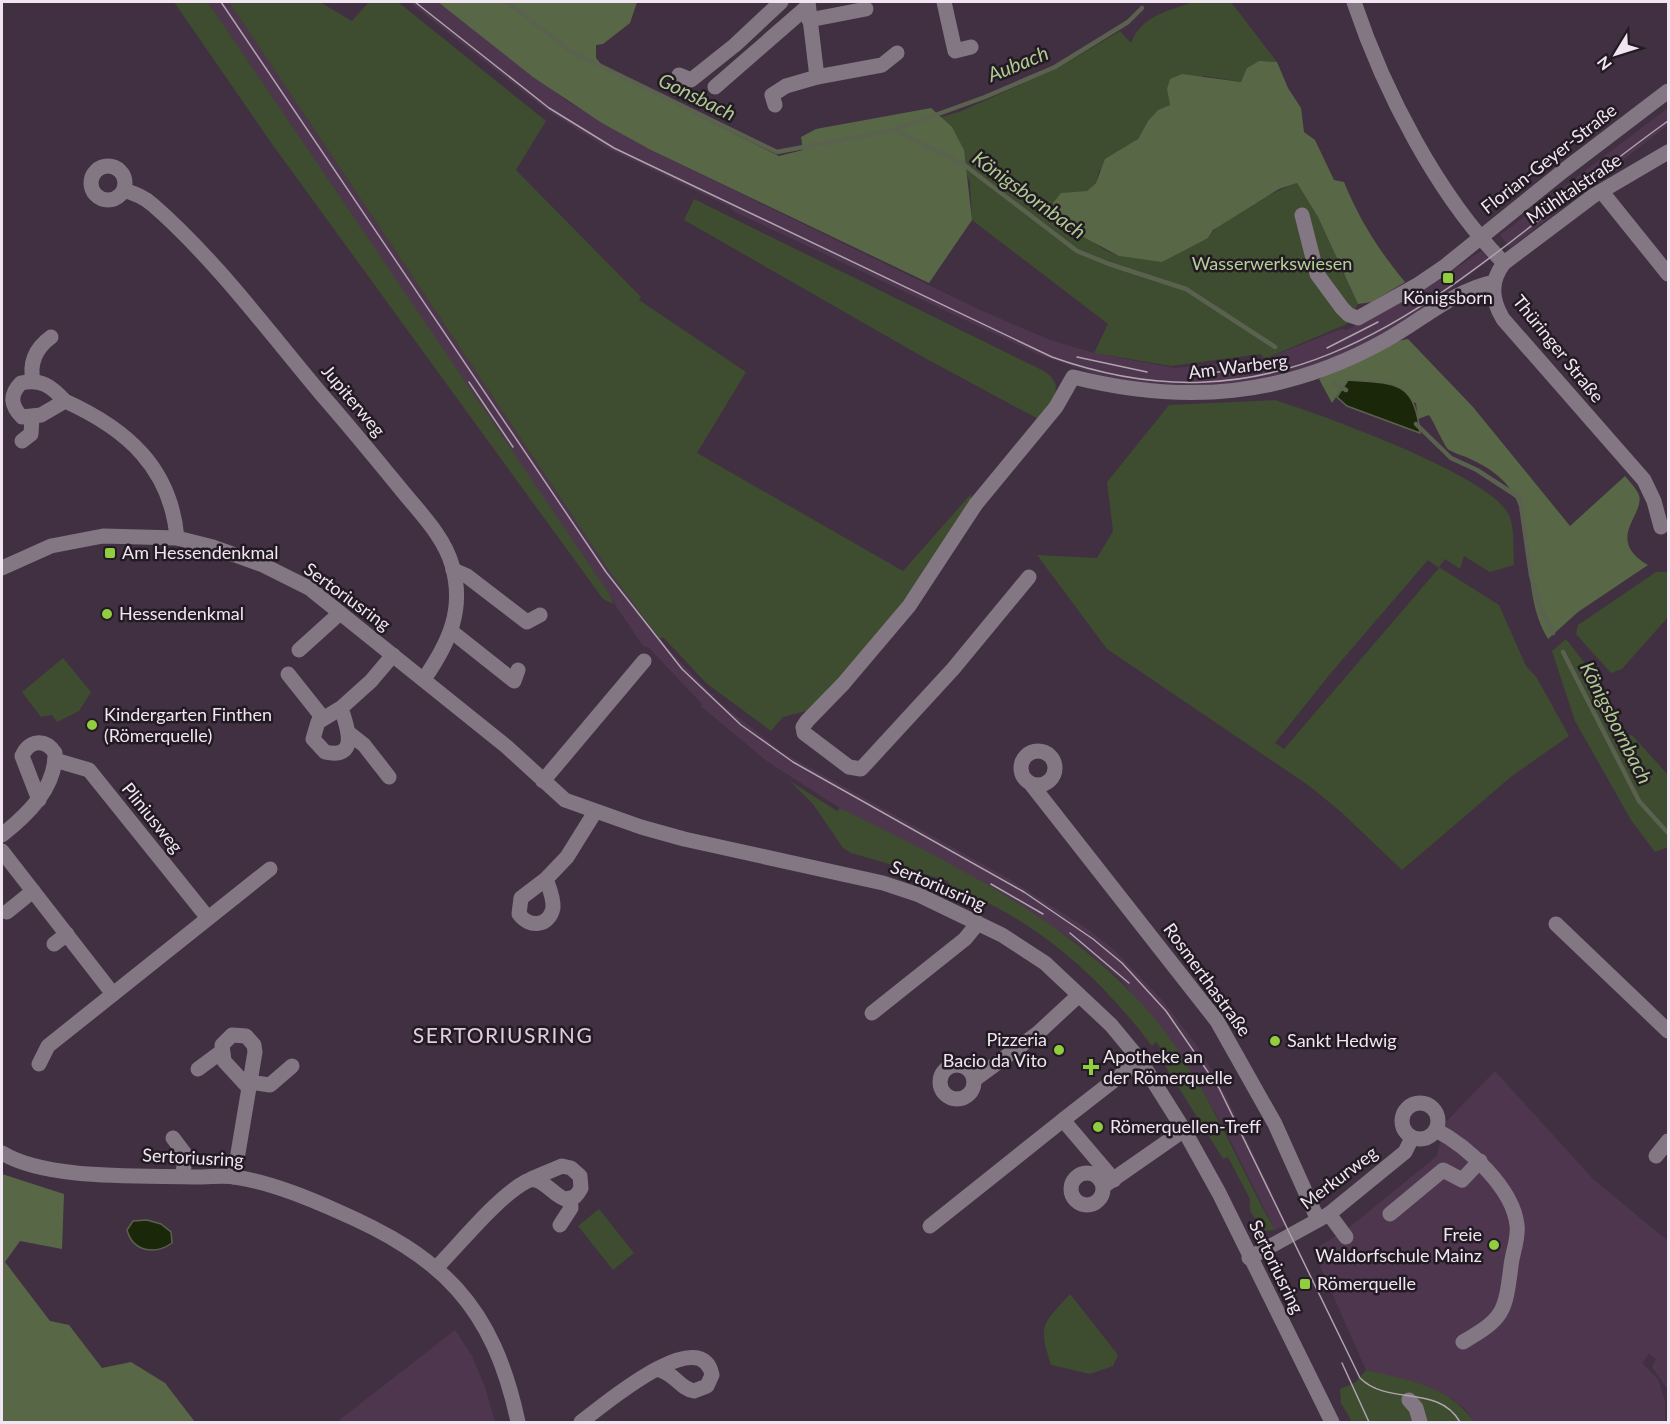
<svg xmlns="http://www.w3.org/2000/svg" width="1670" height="1424" viewBox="0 0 1670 1424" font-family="Lato,sans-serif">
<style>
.built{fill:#4e374e}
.green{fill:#3e4c2f;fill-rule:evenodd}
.forest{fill:#586847}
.water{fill:#1a2809;stroke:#5a614e;stroke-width:1.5}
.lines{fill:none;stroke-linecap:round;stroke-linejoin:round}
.stream{stroke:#5a614e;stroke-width:4.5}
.minor{stroke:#847784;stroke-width:15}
.tram{stroke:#b0a3b0;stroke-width:1.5}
.poi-dot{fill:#91cd3f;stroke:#231b23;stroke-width:2}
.labels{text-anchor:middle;stroke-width:5;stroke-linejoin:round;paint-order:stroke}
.street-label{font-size:18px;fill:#f0e5f0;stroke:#231b23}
.park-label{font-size:18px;fill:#b4d197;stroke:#231b23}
.poi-label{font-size:18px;fill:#f0e5f0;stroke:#231b23;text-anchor:start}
.water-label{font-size:20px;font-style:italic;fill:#aeca91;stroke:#231b23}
.quarter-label{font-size:21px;letter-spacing:1.5px;fill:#e2cce2;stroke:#231b23}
</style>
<rect width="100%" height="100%" fill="#413041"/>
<g class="built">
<path d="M208,2H229L610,572L667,648L710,693L715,695L713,696L719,702L782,752L1009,879L1086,928L1114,950L1163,1001L1200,1050L1227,1098L1287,1225L1275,1230L1223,1126L1184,1059L1122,981L1080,945L1034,914L954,867L840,808L768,762L702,707L700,709L702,704L649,648L643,646Z"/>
<path d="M409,2H438L567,101L651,150L980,310L1050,340L1094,353L1175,368L1264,359L1341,329L1347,330L1417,290L1420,293L1481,251L1489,260L1399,326L1329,361L1251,384L1194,386L1129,382L1098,375L1040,355L735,212L730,207L607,148L548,111Z"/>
<path d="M1668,108V125L1510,248L1500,235Z"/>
<path d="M1495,1071L1593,1179L1668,1241V1390L1652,1367L1656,1359L1649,1354L1642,1363L1658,1379L1665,1401V1421L1474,1422L1466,1410L1452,1399L1414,1382L1366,1370L1313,1250L1346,1230L1437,1156L1444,1124Z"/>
<path d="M455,1330L472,1356L485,1387L495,1422H337Z"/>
</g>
<g class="green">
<path d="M174,2H208L610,595L613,604L603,599L272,144Z"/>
<path d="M229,2H320L352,21L369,2H398L546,121L516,170L641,297L639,300L746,372L697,453L903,571L971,494V505L879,635L810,710L783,717L771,731L706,683L663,637L660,639L610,572Z"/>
<path d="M1193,2H1231L1277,62C1255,61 1250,61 1242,82L1204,76L1167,89L1170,105L1158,110L1148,121L1138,139L1099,171L1096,183L1087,191L1061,194C1071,207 1086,237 1099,246C1134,271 1172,251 1208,238C1221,217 1273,192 1297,183L1318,217L1358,304L1347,324L1264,359L1261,354L1171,366L1094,353L1108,324L972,220L970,182L941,117L959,112L1058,68L1120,31L1131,43C1141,16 1168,11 1193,2Z"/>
<path d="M694,199L1042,370C1068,385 1052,401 1040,420L923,357L684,220Z"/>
<path d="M1275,400C1320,414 1492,476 1509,515C1515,529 1513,550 1514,565L1490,572L1464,556L1460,569L1445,559L1439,567L1499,605L1526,666L1537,678L1569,736L1512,776L1402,870L1341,812L1308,785L1107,649L1037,555L1097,558L1113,531L1107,482L1169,405ZM1428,560L1439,568L1284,749L1275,743L1330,674Z"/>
<path d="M1656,572H1668V617L1622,669L1611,673L1576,634L1578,625Z"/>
<path d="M1566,639L1604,688L1597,691L1598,709L1608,729L1633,736L1668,775V847L1655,852L1631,820L1575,721L1552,651Z"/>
<path d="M63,658L91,692L79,711L57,722L52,715L41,717L22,692Z"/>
<path d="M790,781L837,811L840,808C958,866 1097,933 1173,1043C1214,1102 1240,1168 1275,1230L1263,1231L1250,1211V1199L1228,1157L1223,1159L1159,1056L1162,1050L1156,1042L1152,1046C1100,977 1034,917 952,888L948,881L851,853L843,848L813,804Z"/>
<path d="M599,1209L634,1253L613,1270L578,1226Z"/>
<path d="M1070,1294L1118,1355L1113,1366L1090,1374L1051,1365C1038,1324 1042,1325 1070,1294Z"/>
<path d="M1366,1370C1407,1380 1449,1385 1474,1422H1352L1341,1403L1340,1389L1356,1382Z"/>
</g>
<g class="forest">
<path d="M438,2H637L630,23L603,44L596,45V58L605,69L779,156L803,150L801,137L816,129L931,108L952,127L964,150L972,220L929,283L651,150L602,123L533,77Z"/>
<path d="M1259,61L1277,62L1288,88L1301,108L1304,132L1315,140L1334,180L1344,182C1359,219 1379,251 1405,282L1372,302L1358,304L1318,217L1297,183L1279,189L1213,230L1208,238L1162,262L1119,256L1076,233L1055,210L1053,203L1061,193L1087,191L1096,183L1105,159L1138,139L1148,121L1158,110L1170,105L1167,89L1170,79L1182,74L1241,82L1247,68Z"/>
<path d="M1408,339L1473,407L1570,526L1625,476C1629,481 1637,489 1639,495C1645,515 1604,539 1648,565L1578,612L1548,639C1520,592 1537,541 1515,497C1505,477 1486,466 1466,457C1461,455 1454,453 1449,450C1444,446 1434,422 1429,415L1418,419L1416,403L1342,388L1332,403L1319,379C1345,364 1379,343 1408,339Z"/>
<path d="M2,1174L64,1194L62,1249L20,1241L5,1262L50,1321L69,1325L102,1368L131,1362L165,1383L195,1422H2Z"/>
</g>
<g class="water">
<path d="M1348,380C1395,384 1414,379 1420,433L1347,406L1337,397Z"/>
<path d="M147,1220L161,1224L171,1232L172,1243C155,1255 133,1252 127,1230L133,1221Z"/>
</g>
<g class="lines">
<g class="stream">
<path d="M507,2L572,52L777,152L894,130L985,97L1055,67L1128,22L1142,8"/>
<path d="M894,130L963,164L1077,251L1109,264L1186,289L1275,347"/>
<path d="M1334,383L1346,390"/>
<path d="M1416,424L1451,458L1477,470L1520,498L1531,575L1539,605L1553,633"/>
<path d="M1563,652L1639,801L1668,833"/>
</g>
<g class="minor">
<path d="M808,2L817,77L882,65L897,53"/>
<path d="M944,2L955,51L971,47"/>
<path d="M1354,2C1384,91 1437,195 1504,263"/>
<path d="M809,20L866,9"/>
<path d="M679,75L691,80L735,45L781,2"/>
<path d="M715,87L808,6"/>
<path d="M775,105L772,95L786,86L817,77"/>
<circle cx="108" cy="183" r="17"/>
<path d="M124,190C135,194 144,197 153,205C215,259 269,332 322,395C350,427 377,460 404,493C422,515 444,537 452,565C465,609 449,643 424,679"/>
<path d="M1602,192L1668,274"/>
<path d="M1302,215L1317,274L1342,308L1349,315L1358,318L1419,284L1444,267L1563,171L1668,91"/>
<path d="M33,381C29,362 36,348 51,337"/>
<path d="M65,401C52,387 41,378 21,383C9,395 11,406 22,417L41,415L65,401C127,429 171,468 177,538"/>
<path d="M22,441L31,434L32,418"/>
<path d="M1661,527L1654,501L1644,480L1503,319C1491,299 1490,281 1504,263L1593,196L1668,152"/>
<path d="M2,568L51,546L103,536L177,538L213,547L263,565L309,588L507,747L565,800L641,827L684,839L883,883L919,895L1002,935L1045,963L1111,1025L1140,1060L1184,1130L1219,1193L1332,1422"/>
<path d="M453,570L467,576L527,622L540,615"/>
<path d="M1029,577L953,669L861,769L849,767L804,733L803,727L807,721L843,684L909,606L976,504L1056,407L1073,377C1185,405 1284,397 1386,340C1421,321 1454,290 1494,282"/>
<path d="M451,631L514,681L518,670"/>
<path d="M299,650L340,613"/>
<path d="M288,674L323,718"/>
<path d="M341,708C347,726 360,760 325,752L313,739L318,722L341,708L371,681L393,655"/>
<path d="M350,734L364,745L389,777"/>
<circle cx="1038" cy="768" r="17"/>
<path d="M55,760L89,770L208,918"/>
<path d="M543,781L644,661"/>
<path d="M1031,784L1217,1021L1275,1124L1318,1220"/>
<path d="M2,835C27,815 56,788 55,753C45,738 29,740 22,756L39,800"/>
<path d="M2,851L113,994"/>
<path d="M546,879C549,887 554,899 553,908C549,927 529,928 519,914L521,898L546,879L567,857L595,812"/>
<path d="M7,912L33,891"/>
<path d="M1556,924L1668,1031"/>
<path d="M54,944L67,934"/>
<path d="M872,1013L965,939L978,923"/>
<path d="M39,1064L48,1046L270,869"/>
<circle cx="957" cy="1082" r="17"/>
<path d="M198,1069L221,1052"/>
<path d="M974,1080L1038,1033L1079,995"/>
<path d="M249,1082L270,1085L292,1066"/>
<circle cx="1420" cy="1121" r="18"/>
<path d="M1436,1130C1467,1146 1513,1188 1517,1225C1519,1238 1512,1254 1511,1266C1505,1313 1504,1318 1463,1342"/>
<path d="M173,1138L185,1154L183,1176"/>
<path d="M2,1153C48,1181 144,1175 199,1177C211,1177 224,1175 235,1177C269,1182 304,1196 335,1210C442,1256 493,1305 518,1422"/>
<path d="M1656,1156L1668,1141"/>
<circle cx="1087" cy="1189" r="16"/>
<path d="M234,1177L255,1052L254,1045L246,1036L232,1035L222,1045L224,1061L248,1087"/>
<path d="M1114,1180L1063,1120L1140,1060"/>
<path d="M1105,1185L1184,1130"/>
<path d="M1329,1214L1346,1237"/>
<path d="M1390,1214L1443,1170L1462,1180L1480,1161"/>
<path d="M560,1225L571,1208L570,1198"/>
<path d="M930,1226L1063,1120"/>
<path d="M1249,1258L1329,1214L1405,1152L1412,1138"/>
<path d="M436,1268C460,1244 498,1196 527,1181C547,1171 564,1221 581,1188L580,1176L571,1168L562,1166L531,1179"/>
<path d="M1409,1400L1416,1408L1420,1422"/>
<path d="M581,1422C600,1408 701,1321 712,1375L707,1386L694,1391C679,1388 676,1374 657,1369"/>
</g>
<g class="tram">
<path d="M221,2L606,572L682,669L741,725L793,762L1024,892L1093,939L1122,963L1166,1011L1219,1088L1360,1378C1388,1406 1438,1384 1460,1422"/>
<path d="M415,2L549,108L614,148L1052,357C1318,452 1472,260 1668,121"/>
<path d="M1327,348L1378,322"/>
<path d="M1077,357L1147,372"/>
<path d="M1204,374L1275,364"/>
<path d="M469,382L513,447"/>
<path d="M991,884L1043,914"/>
<path d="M1070,933L1129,983"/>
<path d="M1342,1363L1369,1422"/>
</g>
</g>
<g class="poi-dot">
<rect x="1442" y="272" width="12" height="12" rx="3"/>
<rect x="104" y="547" width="12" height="12" rx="3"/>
<circle cx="107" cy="614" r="6"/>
<circle cx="92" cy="725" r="6"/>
<circle cx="1275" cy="1041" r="6"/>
<circle cx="1059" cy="1050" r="6"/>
<path d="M1088 1058h6v6h6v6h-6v6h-6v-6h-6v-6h6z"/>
<circle cx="1098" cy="1127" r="6"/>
<circle cx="1494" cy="1245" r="6"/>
<rect x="1299" y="1278" width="12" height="12" rx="3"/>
</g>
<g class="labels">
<g class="street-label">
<text transform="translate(1549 159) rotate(-38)" y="6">Florian-Geyer-Straße</text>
<text transform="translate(1574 189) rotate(-34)" y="6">Mühltalstraße</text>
<text transform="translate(1558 349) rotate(51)" y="6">Thüringer Straße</text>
<text transform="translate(1238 367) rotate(-7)" y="6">Am Warberg</text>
<text transform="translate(353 401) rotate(50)" y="6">Jupiterweg</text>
<text transform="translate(347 597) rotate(36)" y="6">Sertoriusring</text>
<text transform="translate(152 818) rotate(51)" y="6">Pliniusweg</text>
<text transform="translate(938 886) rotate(23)" y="6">Sertoriusring</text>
<text transform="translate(1207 980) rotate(54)" y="6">Rosmerthastraße</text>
<text transform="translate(193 1158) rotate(3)" y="6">Sertoriusring</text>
<text transform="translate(1339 1178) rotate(-37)" y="6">Merkurweg</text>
<text transform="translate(1276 1267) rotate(64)" y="6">Sertoriusring</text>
</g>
<g class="park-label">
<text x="1272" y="270">Wasserwerkswiesen</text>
</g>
<g class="poi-label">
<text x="1448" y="304" text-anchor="middle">Königsborn</text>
<text x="122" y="559">Am Hessendenkmal</text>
<text x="119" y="620">Hessendenkmal</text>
<text x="104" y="721">Kindergarten Finthen<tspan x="104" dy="21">(Römerquelle)</tspan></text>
<text x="1047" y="1046" text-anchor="end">Pizzeria<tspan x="1047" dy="21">Bacio da Vito</tspan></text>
<text x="1287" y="1047">Sankt Hedwig</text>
<text x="1103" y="1063">Apotheke an<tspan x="1103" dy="21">der Römerquelle</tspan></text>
<text x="1110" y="1133">Römerquellen-Treff</text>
<text x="1482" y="1241" text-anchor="end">Freie<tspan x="1482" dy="21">Waldorfschule Mainz</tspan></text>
<text x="1317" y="1290">Römerquelle</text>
</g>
<g class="water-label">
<text transform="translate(1018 64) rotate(-22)" y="7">Aubach</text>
<text transform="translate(697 97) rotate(26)" y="7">Gonsbach</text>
<text transform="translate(1029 195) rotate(36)" y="7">Königsbornbach</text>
<text transform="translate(1616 723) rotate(63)" y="7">Königsbornbach</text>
</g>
<g class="quarter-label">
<text x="503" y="1043">SERTORIUSRING</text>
</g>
</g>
<rect width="1670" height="1424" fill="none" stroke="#f0e5f0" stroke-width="6"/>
<g transform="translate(1616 54) rotate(232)" stroke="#231b23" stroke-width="4.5" paint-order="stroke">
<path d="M0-4.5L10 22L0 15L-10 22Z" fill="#f0e5f0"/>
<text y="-9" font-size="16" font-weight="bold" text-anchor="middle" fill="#f0e5f0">N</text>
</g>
</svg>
